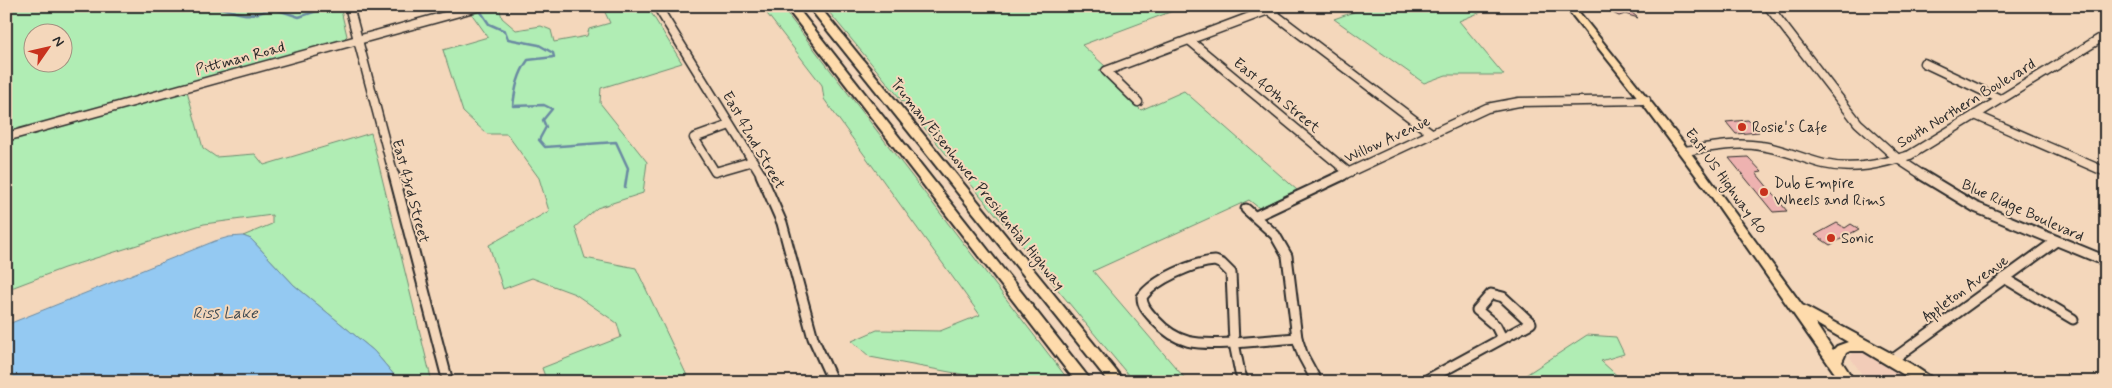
<svg xmlns="http://www.w3.org/2000/svg" width="2112" height="388" viewBox="0 0 2112 388" font-family="Mynerve,sans-serif">
<style>
.built{fill:#f2ccb8}
.green{fill:#b0edb4;stroke:#6e8c70;fill-rule:evenodd}
.water{fill:#94c9f2;stroke:#6a8aa2}
.lines{fill:none;stroke-linecap:round;stroke-linejoin:round}
.stream{stroke:#6a8aa2;stroke-width:2.5}
.building{fill:#eeb2b0;stroke:#2b2b2b}
.minor-far1-casing{stroke:#2b2b2b;stroke-width:11}
.minor-casing{stroke:#2b2b2b;stroke-width:13}
.major-casing{stroke:#2b2b2b;stroke-width:4}
.highway-casing{stroke:#2b2b2b;stroke-width:4}
.minor-far1{stroke:#f4d7bb;stroke-width:8}
.minor{stroke:#f4d7bb;stroke-width:9}
.major{fill:#fedbac;fill-rule:evenodd}
.highway{fill:#fedbac;fill-rule:evenodd}
.poi-dot{fill:#c8321e;stroke:#f4d7bb;stroke-width:2}
.labels{text-anchor:middle;stroke-width:4;stroke-linejoin:round;paint-order:stroke}
.street-label{font-size:15px;fill:#2b2b2b;stroke:#f4d7bb}
.poi-label{font-size:15px;fill:#2b2b2b;stroke:#f4d7bb;text-anchor:start}
.water-label{font-size:16px;font-style:italic;fill:#404b53;stroke:#f4d7bb}
</style>
<rect width="100%" height="100%" fill="#f4d7bb"/>
<filter id="ink" filterUnits="userSpaceOnUse"><feTurbulence type="fractalNoise" baseFrequency=".02" numOctaves="2"/><feDisplacementMap in="SourceGraphic" scale="10" xChannelSelector="R" yChannelSelector="G"/><feConvolveMatrix kernelMatrix="1 2 1 2 8 2 1 2 1" color-interpolation-filters="sRGB"/></filter>
<g filter="url(#ink)">
<path class="built" d="M1855,351L1869,354L1915,382H1867L1850,357Z"/>
<g class="green">
<path d="M6,6H340L347,36L343,40L6,133ZM32,32H62V62H32Z"/>
<path d="M495,6H499L502,18L516,30L541,26L551,30L554,42L587,36L589,29L610,23L602,6H647L682,63L601,88L600,103L647,162L643,193L597,208L575,227L585,258L636,268L690,382H547L542,368L621,337L617,323L575,294L532,278L503,289L489,245L549,211L539,178L507,134H487L463,112L443,50L488,37L471,13Z"/>
<path d="M761,6H781L1070,382H1003L870,357L852,341L877,330L940,331L980,315L824,99L822,85Z"/>
<path d="M824,6H1186L1082,45L1106,67L1099,70L1141,110L1184,91L1297,190L1259,208L1249,200L1093,271L1188,382H1134Z"/>
<path d="M1370,6H1496L1459,21L1504,75H1446L1424,83L1334,19Z"/>
<path d="M187,91L203,148L216,157L255,154L264,165L371,133L432,382H400L374,351L294,285L251,239L243,236L272,224V215L204,224L64,268L6,290V141Z"/>
<path d="M1587,335L1616,337L1624,354L1601,361L1624,382H1515Z"/>
</g>
<path class="water" d="M243,236L251,239L294,285L374,351L400,382H6V325L215,241L229,237Z"/>
<g class="lines">
<g class="stream">
<path d="M209,6C238,9 242,22 272,8L299,17L331,6"/>
<path d="M479,9L489,24L505,31L508,39L539,45L553,53L554,57L528,60C518,74 515,89 513,106L544,105L552,109L543,120L546,127L539,140L545,147L616,142L628,168L625,187"/>
</g>
</g>
<g class="building">
<path d="M1615,6H1641L1630,11L1638,18L1625,14L1619,16L1607,10Z"/>
<path d="M1748,120L1759,132L1736,134L1726,122Z"/>
<path d="M1748,157L1762,172L1756,173L1787,211L1773,212L1729,158Z"/>
<path d="M1837,223L1845,228L1851,224L1859,229L1830,245L1815,235Z"/>
</g>
<g class="lines">
<g class="minor-far1-casing">
<g id="minor-far1">
<path d="M349,6L394,176"/>
<path d="M657,6L762,176"/>
<path d="M1768,6L1858,123L1898,159L1924,176"/>
<path d="M2100,6L2106,9"/>
<path d="M1266,8L1431,133"/>
<path d="M1189,40L1348,172"/>
<path d="M1924,63L2000,99"/>
<path d="M1138,102L1106,71L1279,6"/>
<path d="M1975,115L2106,172"/>
<path d="M730,125L694,138L715,172L753,161"/>
<path d="M6,137L481,6"/>
<path d="M1685,151C1710,147 1736,142 1761,146C1783,149 1803,159 1824,164C1853,171 1882,164 1910,155L2106,35"/>
<path d="M1341,176L1487,108L1519,102L1646,100"/>
</g>
</g>
<g class="minor-casing">
<g id="minor">
<path d="M394,175L448,382"/>
<path d="M761,175L782,223L813,338L833,382"/>
<path d="M1922,175L1975,207L2106,261"/>
<path d="M1246,209L1275,235L1287,256L1297,338L1303,356L1317,382"/>
<path d="M1256,216L1343,175"/>
<path d="M1215,261L1222,264L1231,273L1234,343C1200,344 1180,347 1155,320C1149,313 1142,307 1142,297C1154,280 1194,262 1215,261Z"/>
<path d="M2004,278L2073,319"/>
<path d="M1234,343L1240,373L1244,382"/>
<path d="M1234,343L1297,338"/>
<path d="M1892,360L2056,241"/>
<path d="M1423,382L1531,323L1503,297L1491,294L1477,310L1496,326L1501,336"/>
</g>
</g>
<g class="major-casing">
<path id="major" d="M1565,6H1574L1682,141L1802,305L1911,364L1932,378L1934,382H1916L1864,351H1850L1846,353L1842,362L1855,382H1841L1709,193L1639,99ZM1815,323L1848,342L1837,346L1833,350Z"/>
</g>
<g class="highway-casing">
<g id="highway">
<path d="M785,6H796L1092,382H1076Z"/>
<path d="M808,6H819L1125,382H1109Z"/>
</g>
</g>
<use href="#minor-far1" class="minor-far1"/>
<use href="#minor" class="minor"/>
<use href="#major" class="major"/>
<use href="#highway" class="highway"/>
</g>
</g>
<g class="poi-dot">
<circle cx="1742" cy="127" r="5"/>
<circle cx="1764" cy="192" r="5"/>
<circle cx="1831" cy="238" r="5"/>
</g>
<g class="labels">
<g class="street-label">
<text transform="translate(240 58) rotate(-15)" y="5">Pittman Road</text>
<text transform="translate(1277 95) rotate(40)" y="5">East 40th Street</text>
<text transform="translate(1966 103) rotate(-31)" y="5">South Northern Boulevard</text>
<text transform="translate(1387 139) rotate(-25)" y="5">Willow Avenue</text>
<text transform="translate(754 140) rotate(60)" y="5">East 42nd Street</text>
<text transform="translate(1726 181) rotate(54)" y="5">East US Highway 40</text>
<text transform="translate(978 184) rotate(51)" y="5">Truman/Eisenhower Presidential Highway</text>
<text transform="translate(411 191) rotate(75)" y="5">East 43rd Street</text>
<text transform="translate(2023 210) rotate(24)" y="5">Blue Ridge Boulevard</text>
<text transform="translate(1965 288) rotate(-36)" y="5">Appleton Avenue</text>
</g>
<g class="poi-label">
<text x="1752" y="132">Rosie's Cafe</text>
<text x="1774" y="188">Dub Empire<tspan x="1774" dy="17">Wheels and Rims</tspan></text>
<text x="1841" y="243">Sonic</text>
</g>
<g class="water-label">
<text x="225" y="318">Riss Lake</text>
</g>
</g>
<rect width="2112" height="388" fill="none" stroke="#f4d7bb" stroke-width="25"/>
<rect x="12" y="12" width="2087" height="363" fill="none" stroke="#2b2b2b" stroke-width="2" filter="url(#ink)"/>
<g transform="translate(48 48) rotate(56)"><circle r="24" fill="#f4d7bb" stroke="#a49281"/>
<path d="M0-4L9 19L0 12L-9 19Z" fill="#c8321e"/>
<text y="-8" font-size="14" font-weight="bold" text-anchor="middle" fill="#2b2b2b">N</text>
</g>
</svg>
